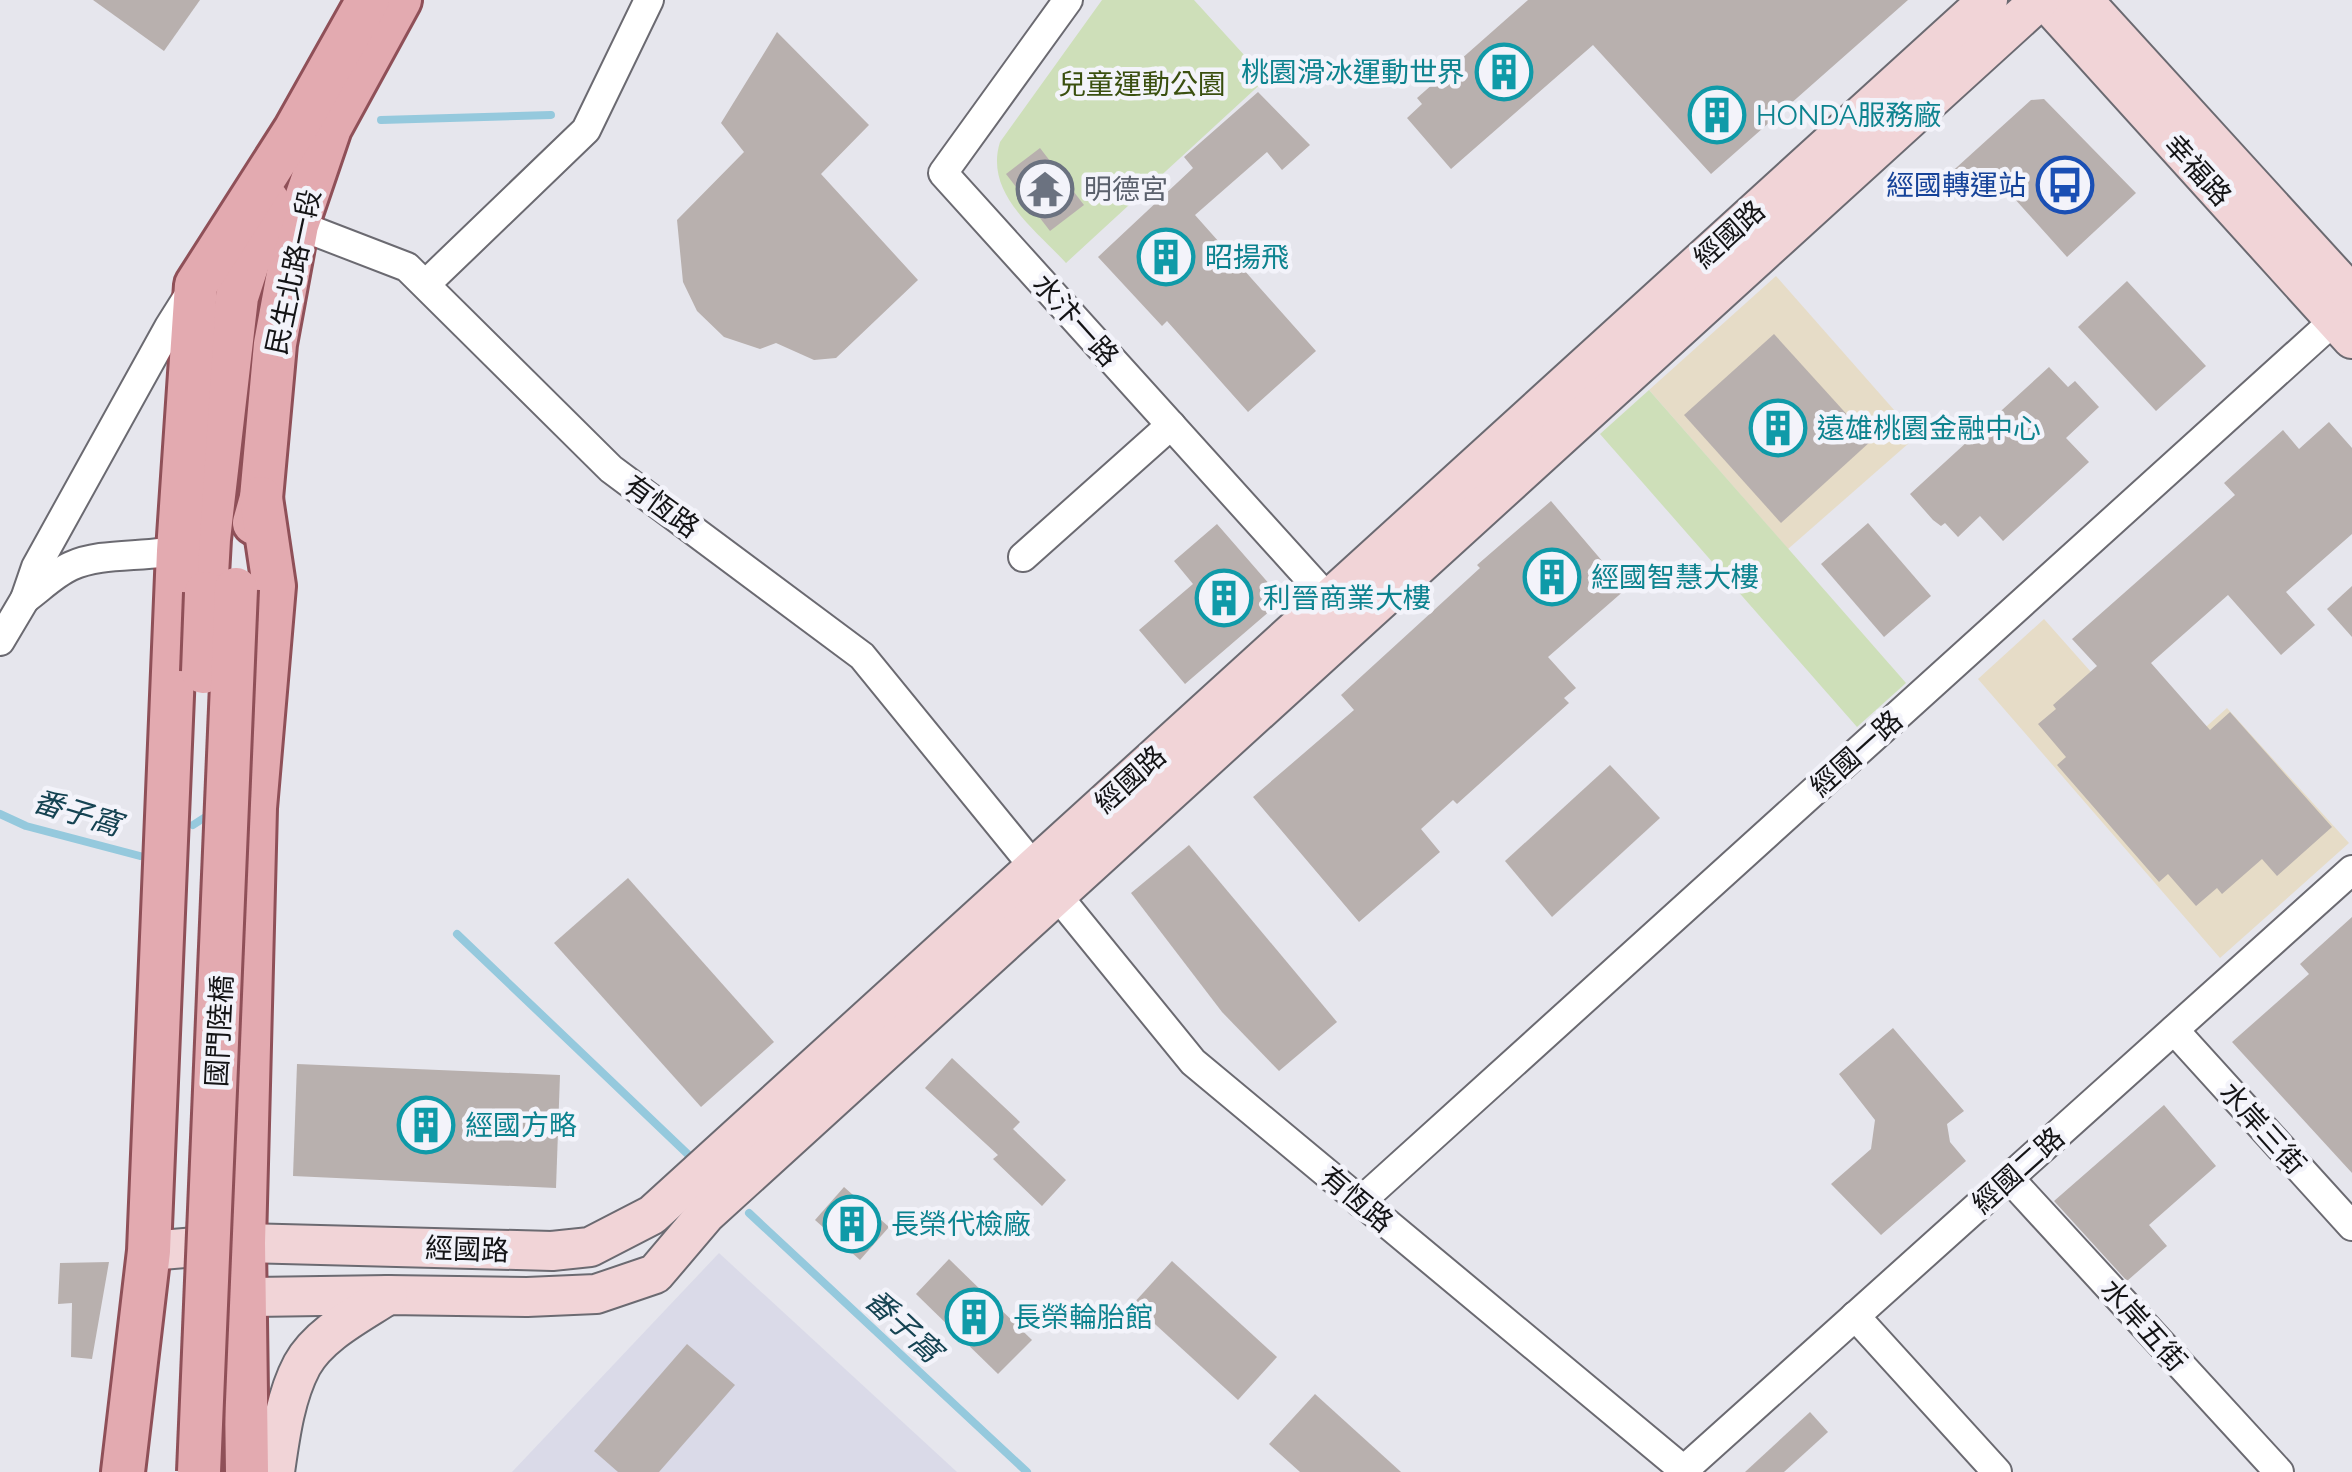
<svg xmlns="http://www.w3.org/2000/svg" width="2352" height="1472" viewBox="0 0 2352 1472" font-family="Raleway,'Noto Sans TC',sans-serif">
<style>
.commercial{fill:#e6dcc7}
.built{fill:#dadae8}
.green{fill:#cedfb9}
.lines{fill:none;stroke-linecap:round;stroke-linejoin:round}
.stream{stroke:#95c9dd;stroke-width:8}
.building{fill:#b8b0ae}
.street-casing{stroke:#6b6a71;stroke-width:32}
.secondary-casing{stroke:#6b6a71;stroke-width:42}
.primary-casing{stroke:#8f5058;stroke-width:48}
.street{stroke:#fff;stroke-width:28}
.secondary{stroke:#f1d4d7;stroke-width:38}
.primary{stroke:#e3aab0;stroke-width:42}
.primary-bridge-casing{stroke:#8f5058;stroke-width:48;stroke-linecap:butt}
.primary-bridge{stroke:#e3aab0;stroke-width:42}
.labels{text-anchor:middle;stroke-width:9;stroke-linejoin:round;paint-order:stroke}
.culture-label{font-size:28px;fill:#0d838f;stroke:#f3f3fa;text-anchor:start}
.park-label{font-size:28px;fill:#3a4f0f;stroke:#f3f3fa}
.street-label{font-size:28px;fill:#141416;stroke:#f3f3fa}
.transit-label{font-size:28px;fill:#164399;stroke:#f3f3fa;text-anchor:end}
.worship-label{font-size:28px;fill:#5b616d;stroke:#f3f3fa;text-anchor:start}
.water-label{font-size:30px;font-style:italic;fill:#154352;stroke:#f3f3fa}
</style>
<rect width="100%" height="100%" fill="#e6e6ed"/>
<g class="commercial">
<path d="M1776,276L1917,436L1788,549L1649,390Z"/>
<path d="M2044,619L2169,760L2227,708L2349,843L2220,958L1978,679Z"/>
</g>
<path class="built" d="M719,1253L957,1472H512Z"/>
<g class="green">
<path d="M1102,0H1194L1266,79L1066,263C1035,229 984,193 1000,142Z"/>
<path d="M1649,390L1906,683L1857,727L1600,434Z"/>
</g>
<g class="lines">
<g class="stream">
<path d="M381,120L551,115"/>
<path d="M0,814L26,826L140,856"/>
<path d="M193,825L210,814"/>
<path d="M457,934L697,1163"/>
<path d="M749,1213L1027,1472"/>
</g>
</g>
<g class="building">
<path d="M93,0H200L164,51Z"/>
<path d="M1528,0H1908L1711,174L1593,45L1451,169L1407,118L1422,104L1417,98Z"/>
<path d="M777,32L869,125L821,174L918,280L836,358L814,360L776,343L760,349L724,337L697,311L683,282L677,220L744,152L721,123Z"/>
<path d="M1258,92L1310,145L1282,170L1267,152L1195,215L1316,351L1248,412L1167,321L1162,326L1098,257L1193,168L1184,157Z"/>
<path d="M2044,99L2136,193L2067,257L1995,177L1960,192L1946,177L2031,100Z"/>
<path d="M1040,148L1084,205L1050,231L1006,174Z"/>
<path d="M2127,281L2206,366L2156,411L2078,327Z"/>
<path d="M1774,334L1871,441L1781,523L1684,415Z"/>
<path d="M2049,367L2068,387L2075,381L2099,407L2066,438L2089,462L2003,541L1980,516L1958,537L1945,523L1941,526L1933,520L1910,494Z"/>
<path d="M2329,422L2352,448V534L2286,592L2315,625L2281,655L2228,595L2151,663L2210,730L2230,712L2332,827L2277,876L2262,859L2222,894L2217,888L2196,906L2168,874L2159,882L2057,765L2066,757L2038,724L2056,709L2053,705L2097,666L2072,639L2235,495L2224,483L2283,430L2299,449Z"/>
<path d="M1551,501L1626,589L1548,657L1576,688L1564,698L1569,703L1457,804L1453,800L1421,829L1440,852L1359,922L1253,797L1354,710L1341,695L1480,568L1477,565Z"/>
<path d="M1868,523L1931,596L1884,637L1821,564Z"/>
<path d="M1217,524L1271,586V610L1185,684L1139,630L1193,584L1174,561Z"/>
<path d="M2352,586V637L2327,609Z"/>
<path d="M1610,765L1660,818L1552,917L1505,861Z"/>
<path d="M1189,845L1337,1022L1279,1071L1222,1012L1131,893Z"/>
<path d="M628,878L774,1042L701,1107L554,943Z"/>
<path d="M2352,917V1173L2232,1042L2309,974L2300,964Z"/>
<path d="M1893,1028L1964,1111L1947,1124L1950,1142L1966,1161L1881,1235L1831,1184L1871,1149L1875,1120L1839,1074Z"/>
<path d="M952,1058L1020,1122L1013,1129L1066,1180L1042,1206L993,1159L998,1155L925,1088Z"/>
<path d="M297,1064L560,1075L556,1188L293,1176Z"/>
<path d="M2164,1105L2216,1166L2149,1225L2167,1246L2127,1281L2054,1201Z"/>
<path d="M844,1187L889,1227L860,1260L815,1220Z"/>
<path d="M949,1259L1032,1340L998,1374L916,1294Z"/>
<path d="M1172,1261L1277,1357L1238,1400L1133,1304Z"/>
<path d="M109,1262L92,1359L71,1357L72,1303L58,1304L60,1263Z"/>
<path d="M687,1344L735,1385L659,1472H618L594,1451Z"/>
<path d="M1315,1394L1401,1472H1300L1269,1444Z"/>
<path d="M1810,1412L1828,1432L1784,1472H1745Z"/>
</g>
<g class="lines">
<g class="street-casing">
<g id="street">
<path d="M1068,0L943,173L1339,611"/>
<path d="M285,220L407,267L611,469L862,656L1193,1062L1686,1472"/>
<path d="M427,283L586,130L649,0"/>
<path d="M1023,557L1171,425"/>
<path d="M25,599C39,589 55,573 71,566C106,550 155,560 190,546"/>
<path d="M0,641L25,599L36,567L169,327L191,292"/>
<path d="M2174,1030L2352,1226"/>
<path d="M2009,1178L2279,1472"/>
<path d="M1360,1202L2349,307"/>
<path d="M1855,1316L1997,1472"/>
<path d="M1684,1470L2352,870"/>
</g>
</g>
<g class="secondary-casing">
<g id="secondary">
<path d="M2045,0L2352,339"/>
<path d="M2083,0L2352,295"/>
<path d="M149,1251L244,1243L552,1251L590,1247L652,1215L1988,0"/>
<path d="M247,1297L388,1295L527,1297L596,1294L655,1274L706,1214L2040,0"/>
<path d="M275,1472C280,1437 285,1397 302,1365C319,1334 359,1314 388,1295"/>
</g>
</g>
<g class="primary-casing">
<g id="primary">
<path d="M254,523L261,498L275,344L297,225L330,128L400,0"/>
<path d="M206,593L209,539L237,297L268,201"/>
<path d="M123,1472L149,1251L178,551L196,285L295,130L368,0"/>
<path d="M247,1472L244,1243L255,808L274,586L261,498"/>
</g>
</g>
<use href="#street" class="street"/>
<use href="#secondary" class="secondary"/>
<use href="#primary" class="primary"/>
<g class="primary-bridge-casing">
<g id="primary-bridge">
<path d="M203,672L206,593"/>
<path d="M199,1472L236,589"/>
</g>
</g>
<use href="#primary-bridge" class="primary-bridge"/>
</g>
<defs>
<g id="building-ring" transform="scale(2.875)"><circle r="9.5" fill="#f3f3fa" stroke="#0f9aa8" stroke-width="1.5"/><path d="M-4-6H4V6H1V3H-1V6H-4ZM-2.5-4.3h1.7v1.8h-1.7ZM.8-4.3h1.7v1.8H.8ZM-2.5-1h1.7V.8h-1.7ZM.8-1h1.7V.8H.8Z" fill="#0f9aa8"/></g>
<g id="bus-ring" transform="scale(2.875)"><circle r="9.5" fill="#f3f3fa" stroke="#1a4fb4" stroke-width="1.5"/><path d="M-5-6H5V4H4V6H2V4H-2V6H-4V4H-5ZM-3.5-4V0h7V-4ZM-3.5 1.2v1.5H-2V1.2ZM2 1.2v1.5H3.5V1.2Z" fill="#1a4fb4"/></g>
<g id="temple-ring" transform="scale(2.875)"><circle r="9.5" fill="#f3f3fa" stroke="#6b7280" stroke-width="1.5"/><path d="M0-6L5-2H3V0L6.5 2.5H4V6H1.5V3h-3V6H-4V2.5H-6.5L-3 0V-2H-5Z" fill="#6b7280"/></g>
</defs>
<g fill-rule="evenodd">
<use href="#building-ring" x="1504" y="72"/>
<use href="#building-ring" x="1717" y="115"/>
<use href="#bus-ring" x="2065" y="185"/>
<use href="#temple-ring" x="1045" y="189"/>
<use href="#building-ring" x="1166" y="257"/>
<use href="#building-ring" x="1778" y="428"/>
<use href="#building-ring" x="1552" y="577"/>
<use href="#building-ring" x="1224" y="598"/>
<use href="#building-ring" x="426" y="1125"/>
<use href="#building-ring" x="852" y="1224"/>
<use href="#building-ring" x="974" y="1317"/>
</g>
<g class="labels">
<g class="culture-label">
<text x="1465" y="82" text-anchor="end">桃園滑冰運動世界</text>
<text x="1756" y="125">HONDA服務廠</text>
<text x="1205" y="267">昭揚飛</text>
<text x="1817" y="438">遠雄桃園金融中心</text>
<text x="1591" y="587">經國智慧大樓</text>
<text x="1263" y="608">利晉商業大樓</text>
<text x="465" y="1135">經國方略</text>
<text x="891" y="1234">長榮代檢廠</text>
<text x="1013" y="1327">長榮輪胎館</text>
</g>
<g class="park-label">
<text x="1142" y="94">兒童運動公園</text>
</g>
<g class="street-label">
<text transform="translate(2198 170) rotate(48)" y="10">幸福路</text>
<text transform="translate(1729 234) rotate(-42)" y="10">經國路</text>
<text transform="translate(293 272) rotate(-78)" y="10">民生北路一段</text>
<text transform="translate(1076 320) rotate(48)" y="10">水汴一路</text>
<text transform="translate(662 506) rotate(36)" y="10">有恆路</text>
<text transform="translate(1856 753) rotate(-42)" y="10">經國一路</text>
<text transform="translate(1130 779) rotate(-42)" y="10">經國路</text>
<text transform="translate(219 1031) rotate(-87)" y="10">國門陸橋</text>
<text transform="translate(2263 1128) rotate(48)" y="10">水岸三街</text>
<text transform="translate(2018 1170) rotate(-42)" y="10">經國二路</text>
<text transform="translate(1357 1199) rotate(40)" y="10">有恆路</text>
<text transform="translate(467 1249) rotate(2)" y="10">經國路</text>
<text transform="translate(2144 1325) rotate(48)" y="10">水岸五街</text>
</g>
<g class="transit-label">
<text x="2026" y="195">經國轉運站</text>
</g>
<g class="worship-label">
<text x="1084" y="199">明德宮</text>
</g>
<g class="water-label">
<text transform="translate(77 813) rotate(17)" y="10">番子窩</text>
<text transform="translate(903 1326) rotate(43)" y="10">番子窩</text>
</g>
</g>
</svg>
